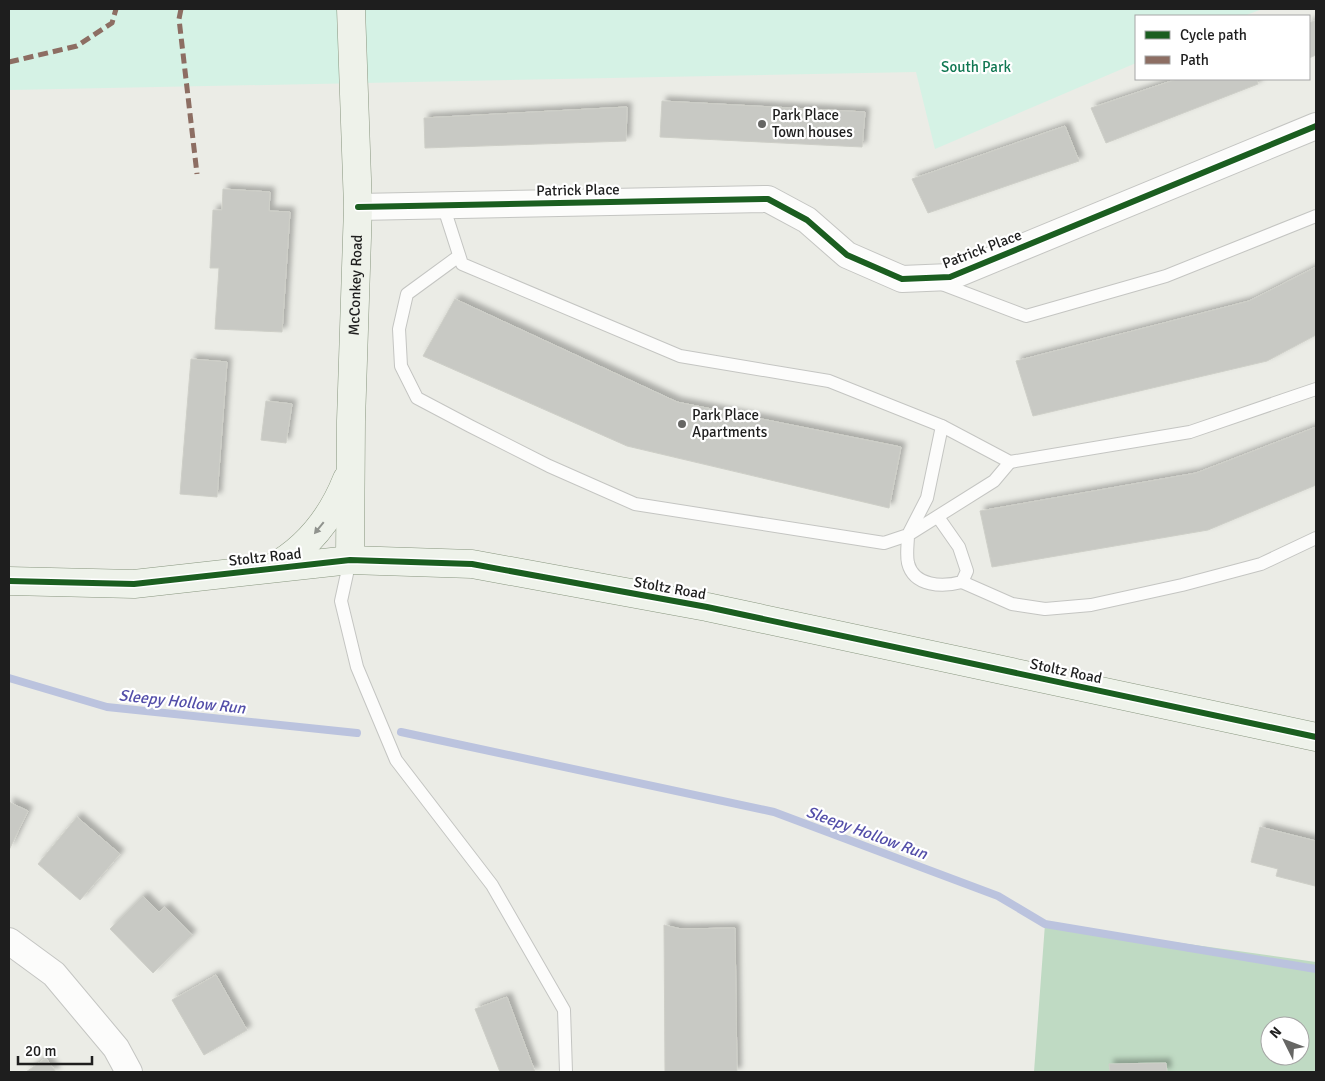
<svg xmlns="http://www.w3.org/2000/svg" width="1325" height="1081" viewBox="0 0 1325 1081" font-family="Signika,sans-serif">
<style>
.forest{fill:#bfdac3;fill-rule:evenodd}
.park{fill:#d5f2e5}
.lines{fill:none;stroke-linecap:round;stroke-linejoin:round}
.stream{stroke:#bbc3de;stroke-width:8}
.building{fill:#c8c9c4;stroke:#cecfc8;filter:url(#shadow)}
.lane-casing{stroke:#c4c5c2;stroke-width:14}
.street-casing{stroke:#c4c5c2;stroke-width:28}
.secondary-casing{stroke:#88967f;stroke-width:29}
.lane{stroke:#fcfcfb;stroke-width:12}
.street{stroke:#fcfcfb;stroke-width:26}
.secondary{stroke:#eef2ea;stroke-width:28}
.quiet{stroke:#8d6e63;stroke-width:5;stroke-dasharray:10 5;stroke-linecap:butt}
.cycleway-casing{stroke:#fff;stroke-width:9}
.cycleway{stroke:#1b5e20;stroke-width:6}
.oneway{fill:#90938e}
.poi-dot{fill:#666664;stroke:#fff;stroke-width:2}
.labels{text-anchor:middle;stroke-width:4.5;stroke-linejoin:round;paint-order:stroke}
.park-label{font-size:15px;fill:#107752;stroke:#fff}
.poi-label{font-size:15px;fill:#1e1e1e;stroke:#fff;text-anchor:start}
.street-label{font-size:15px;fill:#1e1e1e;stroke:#fff}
.water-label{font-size:16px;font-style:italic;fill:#534ea9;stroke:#fff}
</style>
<defs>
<filter id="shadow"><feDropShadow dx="4.5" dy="-4.5" stdDeviation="2.5" flood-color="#0004"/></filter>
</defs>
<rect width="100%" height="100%" fill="#ebece6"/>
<path class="forest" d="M1045,924L1316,962V1072H1034ZM1270,1026H1300V1056H1270Z"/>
<path class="park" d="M9,9H1262L1244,16H1136V63L935,149L916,72L9,90Z"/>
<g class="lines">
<g class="stream">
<path d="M9,678L107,707L357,733"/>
<path d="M401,732L774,812L998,896L1045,924L1316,969"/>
</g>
</g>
<g class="building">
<path d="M1316,20V55L1309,58V23Z"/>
<path d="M1177,79H1257L1258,84L1106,143L1091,108Z"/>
<path d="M662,101L865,112L862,147L660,137Z"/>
<path d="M627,107L626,141L425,148L424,118Z"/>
<path d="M1065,126L1079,161L928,213L912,179Z"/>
<path d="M223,189L270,192L269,211L290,212L282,332L215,329L219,268H210L213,210H222Z"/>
<path d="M1316,267V335L1267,361L1033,416L1016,361L1249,301Z"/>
<path d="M455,299L677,402L901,447L889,508L627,446L423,356Z"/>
<path d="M191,359L227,362L217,497L180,494Z"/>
<path d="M266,401L292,404L286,443L261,440Z"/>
<path d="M1316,427V485L1208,530L992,567L980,511L1196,473Z"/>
<path d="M9,802L28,811L9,850Z"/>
<path d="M77,817L120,854L80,900L38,864Z"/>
<path d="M1260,827L1316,841L1315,886L1276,876L1278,869L1251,862Z"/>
<path d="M143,896L159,912L165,907L192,935L153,973L110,929Z"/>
<path d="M664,925L681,929L735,928L737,1072H665Z"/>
<path d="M216,975L247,1030L204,1055L172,1000Z"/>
<path d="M507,997L535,1072H500L475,1009Z"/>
<path d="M46,1058L56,1072H26Z"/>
<path d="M1166,1063L1167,1072H1110L1109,1064Z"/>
</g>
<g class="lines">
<g class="lane-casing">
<g id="lane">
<path d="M443,205L462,264L680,356L829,381L942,426L1010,462L1190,432L1316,389"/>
<path d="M459,256L407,294L399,329L401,366L417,398L470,426L549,466L635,504L884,543L908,535L927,498L942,426"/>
<path d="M939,283L1026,316L1166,276L1316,216"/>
<path d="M938,517L959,547L967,571L962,582C943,587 914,587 908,563C906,554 908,543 908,535L994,481L1010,462"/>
<path d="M350,560L341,601L357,667L396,760L492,885L564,1010L566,1072"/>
<path d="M962,582L1012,604L1045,609L1091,605L1182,585L1261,564L1316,538"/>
</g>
</g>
<g class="street-casing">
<g id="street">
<path d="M358,207L768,199L807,220L847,255L902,279L950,277L1316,126"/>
<path d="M9,941L54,974L116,1048L129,1072"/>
</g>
</g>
<g class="secondary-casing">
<g id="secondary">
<path id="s1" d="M350,560L351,421L358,207L351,9"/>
<path d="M272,568C308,548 332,517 347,479"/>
<path d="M9,581L134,584L350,560L472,564L707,607L1316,737"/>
</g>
</g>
<use href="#lane" class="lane"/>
<use href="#street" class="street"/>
<use href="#secondary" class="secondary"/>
<g class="quiet">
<path d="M181,9L179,19L197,174"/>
<path d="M9,62L77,46L112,23L116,9"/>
</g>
<g class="cycleway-casing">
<g id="cycleway">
<path d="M358,207L768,199L807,220L847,255L902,279L950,277L1316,126"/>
<path d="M9,581L134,584L350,560L472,564L707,607L1316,737"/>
</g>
</g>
<use href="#cycleway" class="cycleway"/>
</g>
<defs><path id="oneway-solid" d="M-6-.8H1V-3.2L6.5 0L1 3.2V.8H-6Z" transform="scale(1.25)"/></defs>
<use class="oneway" href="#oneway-solid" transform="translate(319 528) rotate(129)"/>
<g class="poi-dot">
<circle cx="762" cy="124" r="5"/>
<circle cx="682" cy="424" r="5"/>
</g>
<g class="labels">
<g class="park-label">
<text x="976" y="72">South Park</text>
</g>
<g class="poi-label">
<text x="772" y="120">Park Place<tspan x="772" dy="17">Town houses</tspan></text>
<text x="692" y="420">Park Place<tspan x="692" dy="17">Apartments</tspan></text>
</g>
<g class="street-label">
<text transform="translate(578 190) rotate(-1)" y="5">Patrick Place</text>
<text transform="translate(982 249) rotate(-21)" y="5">Patrick Place</text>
<text dy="5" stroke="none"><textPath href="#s1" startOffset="275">McConkey Road</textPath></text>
<text transform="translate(265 557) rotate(-6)" y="5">Stoltz Road</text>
<text transform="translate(670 588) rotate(10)" y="5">Stoltz Road</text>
<text transform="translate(1066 671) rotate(12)" y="5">Stoltz Road</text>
</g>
<g class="water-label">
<text transform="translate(182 701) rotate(6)" y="6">Sleepy Hollow Run</text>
<text transform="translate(867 832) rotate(20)" y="6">Sleepy Hollow Run</text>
</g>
</g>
<rect width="1325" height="1081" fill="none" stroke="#1e1e1e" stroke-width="20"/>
<rect x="1135" y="15" width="175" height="65" fill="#ffffff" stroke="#a5a5a5"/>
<rect x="1145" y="31" width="25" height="8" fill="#1b5e20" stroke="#a5a5a5"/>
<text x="1180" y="40" font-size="15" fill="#1e1e1e">Cycle path</text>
<rect x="1145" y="56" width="25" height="8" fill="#8d6e63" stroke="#a5a5a5"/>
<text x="1180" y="65" font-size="15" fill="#1e1e1e">Path</text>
<g transform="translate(1285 1041) rotate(312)"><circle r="24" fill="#ffffff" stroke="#a5a5a5"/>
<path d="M0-4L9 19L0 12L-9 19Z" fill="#666664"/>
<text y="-8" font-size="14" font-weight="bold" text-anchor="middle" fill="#1e1e1e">N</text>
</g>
<path d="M18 1056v8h74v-8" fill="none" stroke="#1e1e1e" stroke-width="2.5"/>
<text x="25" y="1056" font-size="15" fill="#1e1e1e" stroke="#ffffff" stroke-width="4" paint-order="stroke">20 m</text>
</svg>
